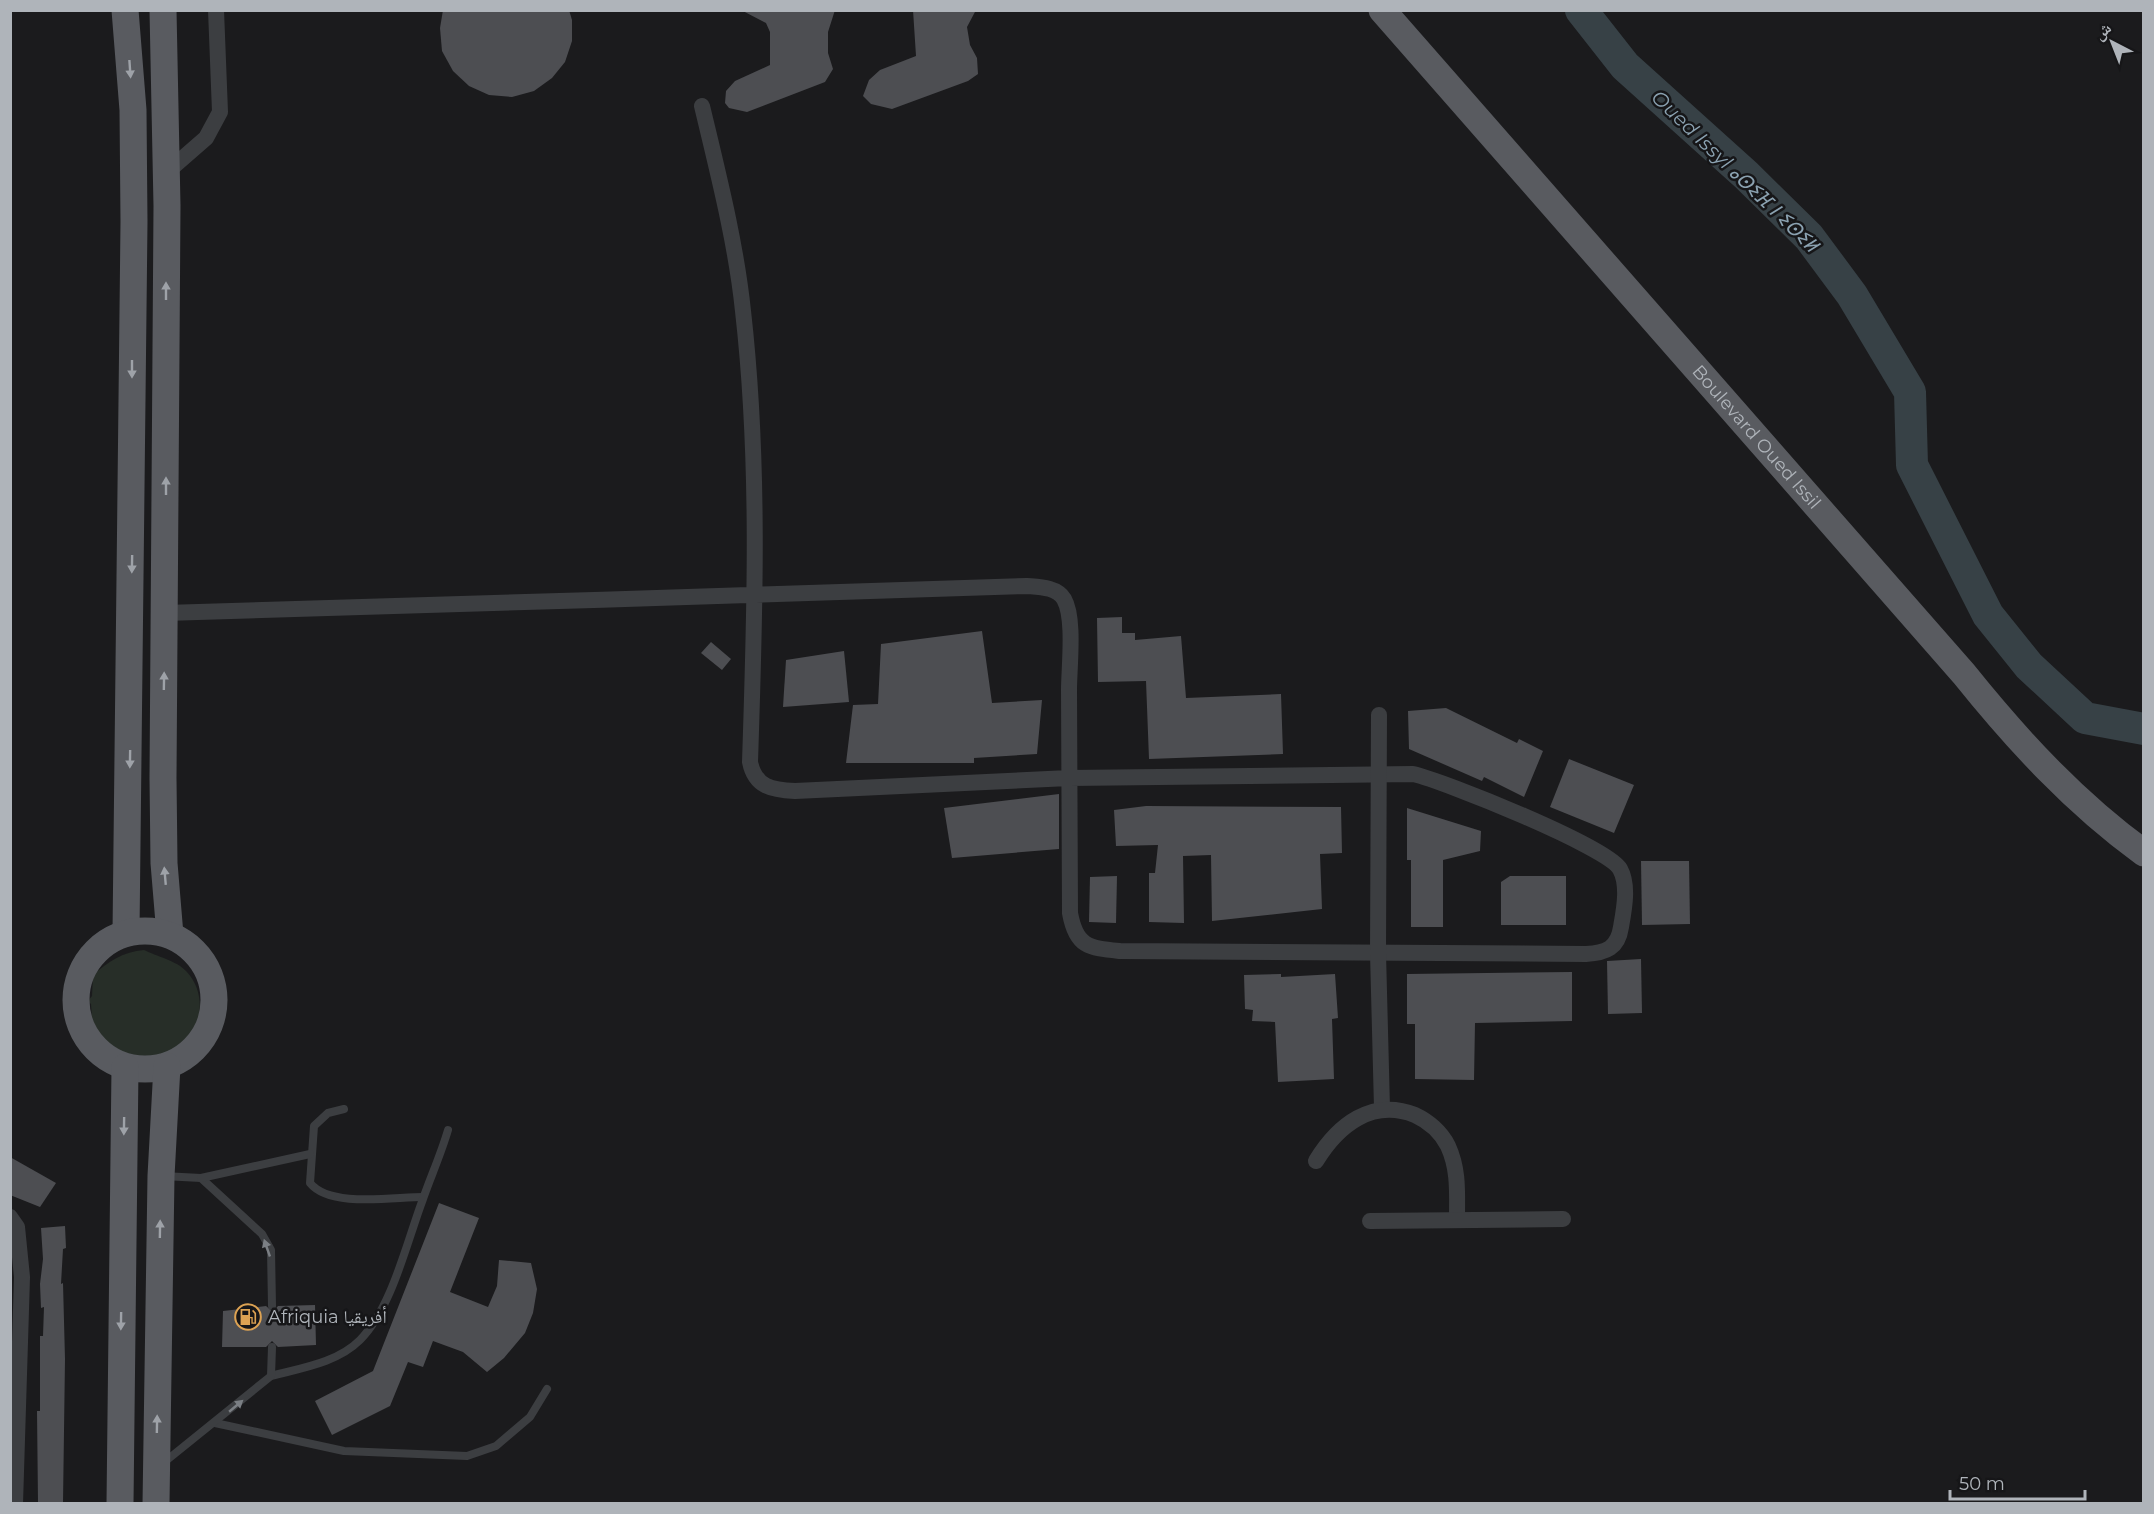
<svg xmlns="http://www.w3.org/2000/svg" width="2154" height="1514" viewBox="0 0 2154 1514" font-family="Montserrat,'Noto Naskh Arabic','Noto Sans Tifinagh',sans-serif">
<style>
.green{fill:#272e28}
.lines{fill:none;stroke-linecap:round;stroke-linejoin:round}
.river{stroke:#374146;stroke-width:32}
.building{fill:#4d4e52}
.lane{stroke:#3c3e41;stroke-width:8}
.street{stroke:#3c3e41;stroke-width:16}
.primary{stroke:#595b60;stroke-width:27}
.oneway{fill:#9ea2a8}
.oneway2{fill:#7b7f84}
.labels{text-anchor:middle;stroke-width:5;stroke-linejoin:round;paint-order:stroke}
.street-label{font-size:18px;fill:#afb4ba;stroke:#161618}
.poi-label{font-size:18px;fill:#afb4ba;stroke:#161618;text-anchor:start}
.water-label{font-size:20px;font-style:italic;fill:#8ba2b1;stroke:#161618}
</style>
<rect width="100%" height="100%" fill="#1b1b1d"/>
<path class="green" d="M144,950C156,956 177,961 186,971C212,998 199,1043 166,1056C158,1060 147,1061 138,1062L93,1033L91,1004L88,1001L92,996L93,975C109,961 123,952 144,950Z"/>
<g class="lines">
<path class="river" d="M1581,10L1625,66L1746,175L1809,237L1852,295L1910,392L1912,465L1988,615L2029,666L2085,718L2144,729"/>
</g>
<g class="building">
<path d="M443,10H569L572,20V41L565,62L552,78L534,91L512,97L489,95L469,86L453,71L442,51L440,28Z"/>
<path d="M741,10H835L828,32V53L833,69L825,82L747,112L729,108L725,103L726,91L735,81L770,65V32L766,23Z"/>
<path d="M913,10H976L967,27L970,45L977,58L978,74L968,81L892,109L871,104L863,96L869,80L880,70L916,56Z"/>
<path d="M1122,617V633H1135V640L1181,636L1186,698L1281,694L1283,754L1149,759L1146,681L1098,682L1097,618Z"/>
<path d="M982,631L992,703L1042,700L1037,754L974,758V763H846L853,705L878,704L881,644Z"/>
<path d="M711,642L731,659L722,670L701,653Z"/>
<path d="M844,651L849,702L783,707L786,660Z"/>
<path d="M1446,708L1517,743L1519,739L1543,751L1524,797L1484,777L1482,781L1409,749L1408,711Z"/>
<path d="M1569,759L1634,785L1614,833L1550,807Z"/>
<path d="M1059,794V849L952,858L944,808Z"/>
<path d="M1146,806L1341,807L1342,853L1320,854L1322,909L1212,921L1211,855L1183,856L1184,923L1149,922V873H1155L1158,845L1116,846L1114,810Z"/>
<path d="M1407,808L1481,831L1480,851L1443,860V927H1411V860H1407Z"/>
<path d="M1641,861H1689L1690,924L1642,925Z"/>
<path d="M1117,876L1116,923L1089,922L1090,877Z"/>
<path d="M1510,876H1566V925H1501V882Z"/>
<path d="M1641,959L1642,1013L1608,1014L1607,961Z"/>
<path d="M1572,972V1021L1475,1023L1474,1080L1415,1079V1024H1407V974Z"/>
<path d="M1281,974V977L1335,974L1338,1018L1332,1019L1334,1079L1278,1082L1275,1022L1252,1021L1253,1010L1245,1009L1244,975Z"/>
<path d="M10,1157L56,1183L40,1207L10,1195Z"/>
<path d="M439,1203L479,1218L450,1292L488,1307L497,1286L499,1260L531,1263L537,1289L533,1313L525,1333L504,1358L487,1372L463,1352L433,1341L423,1367L408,1362L390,1406L332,1435L315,1401L373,1371Z"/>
<path d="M65,1226L66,1248L63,1249L61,1284L63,1283L65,1359L63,1503H38L37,1411H40V1336H43L44,1307L41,1308L40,1284L43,1259L41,1228Z"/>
<path d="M315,1305L316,1345L278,1347L272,1341L266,1347H222L223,1311L266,1306L273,1312L278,1306Z"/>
</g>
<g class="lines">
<g class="lane">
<path d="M344,1109L328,1113L314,1126L310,1183C330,1208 393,1197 423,1197"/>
<path d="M163,1176L201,1178L262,1234L271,1250L272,1306"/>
<path d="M201,1178L310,1154"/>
<path d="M271,1376C301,1368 337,1363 360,1340C392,1308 407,1241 423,1199C431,1176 441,1154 448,1130"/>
<path d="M215,1423L344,1451L467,1456L496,1446L530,1417L547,1389"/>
<path d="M162,1464L271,1376L272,1347"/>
</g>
<g class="street">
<path d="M167,172L206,138L220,112L216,10"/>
<path d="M165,613C452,606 740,594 1027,586C1039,587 1057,587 1064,599C1075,618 1069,667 1069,690C1069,764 1070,839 1070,913C1076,947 1089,948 1120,951L1586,954C1606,953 1618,948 1621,927C1624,910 1629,885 1620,869C1608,847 1444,781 1413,774L1069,778L795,791C772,790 755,787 750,762C755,612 760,461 743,311C736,243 718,173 702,106"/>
<path d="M1379,715L1378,953L1382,1108"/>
<path d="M1316,1161C1338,1125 1372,1098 1415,1115C1428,1121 1441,1132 1448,1146C1459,1170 1457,1193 1457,1219"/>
<path d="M10,1217L17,1227L22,1277L15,1504"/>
<path d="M1370,1221L1563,1219"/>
</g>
<g class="primary">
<path d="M125,10L133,110L134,222L126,933"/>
<path d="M163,10L167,206L163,778L164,863L170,935"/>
<path id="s1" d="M1382,10L1964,674C2017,740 2075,803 2144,853"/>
<circle cx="145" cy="1000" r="69"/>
<path d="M120,1504L125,1067"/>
<path d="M156,1504L161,1176L167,1066"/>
</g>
</g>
<defs><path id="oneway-solid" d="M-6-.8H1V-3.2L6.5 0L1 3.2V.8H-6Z" transform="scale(1.5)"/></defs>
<g class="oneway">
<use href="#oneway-solid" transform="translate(130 69) rotate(86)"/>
<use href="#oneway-solid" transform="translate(166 291) rotate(-90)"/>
<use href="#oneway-solid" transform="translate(132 369) rotate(90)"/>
<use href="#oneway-solid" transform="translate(166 486) rotate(-90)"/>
<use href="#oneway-solid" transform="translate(132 564) rotate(91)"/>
<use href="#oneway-solid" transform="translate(164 681) rotate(-89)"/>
<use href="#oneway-solid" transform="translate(130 759) rotate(91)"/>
<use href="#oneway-solid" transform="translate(165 876) rotate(-95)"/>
<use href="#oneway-solid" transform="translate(124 1126) rotate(91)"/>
<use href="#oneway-solid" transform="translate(160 1229) rotate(-89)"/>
<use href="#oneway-solid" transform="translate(121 1321) rotate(91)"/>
<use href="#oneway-solid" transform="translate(157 1424) rotate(-89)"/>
</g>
<g class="oneway2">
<use href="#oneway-solid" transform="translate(267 1248) rotate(-109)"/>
<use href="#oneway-solid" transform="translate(236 1406) rotate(-40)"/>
</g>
<defs>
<g id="fuel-ring" transform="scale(1.35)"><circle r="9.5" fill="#161618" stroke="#dca253" stroke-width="1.5"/><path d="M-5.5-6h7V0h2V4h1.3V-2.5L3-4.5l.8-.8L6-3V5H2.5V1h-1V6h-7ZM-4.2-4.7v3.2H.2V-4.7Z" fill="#dca253"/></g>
</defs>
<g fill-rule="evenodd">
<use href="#fuel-ring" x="248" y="1317"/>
</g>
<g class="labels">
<g class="street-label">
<text dy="6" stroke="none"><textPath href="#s1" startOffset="568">Boulevard Oued Issil</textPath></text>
</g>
<g class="poi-label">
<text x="268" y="1323">Afriquia أفريقيا</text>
</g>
<g class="water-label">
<text transform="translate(1735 171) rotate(44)" y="7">Oued Issyl ⴰⵙⵉⴼ ⵏ ⵉⵙⵉⵍ</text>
</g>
</g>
<rect width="2154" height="1514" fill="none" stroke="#afb4ba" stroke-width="24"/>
<g transform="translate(2112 42) rotate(318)" stroke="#161618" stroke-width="4.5" paint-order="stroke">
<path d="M0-4.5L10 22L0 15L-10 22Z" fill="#afb4ba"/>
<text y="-9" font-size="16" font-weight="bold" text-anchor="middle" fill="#afb4ba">ش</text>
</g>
<path d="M1950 1490v9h135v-9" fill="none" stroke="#afb4ba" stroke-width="3"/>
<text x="1959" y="1490" font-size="18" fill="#afb4ba" stroke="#161618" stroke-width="4.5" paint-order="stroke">50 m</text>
</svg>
